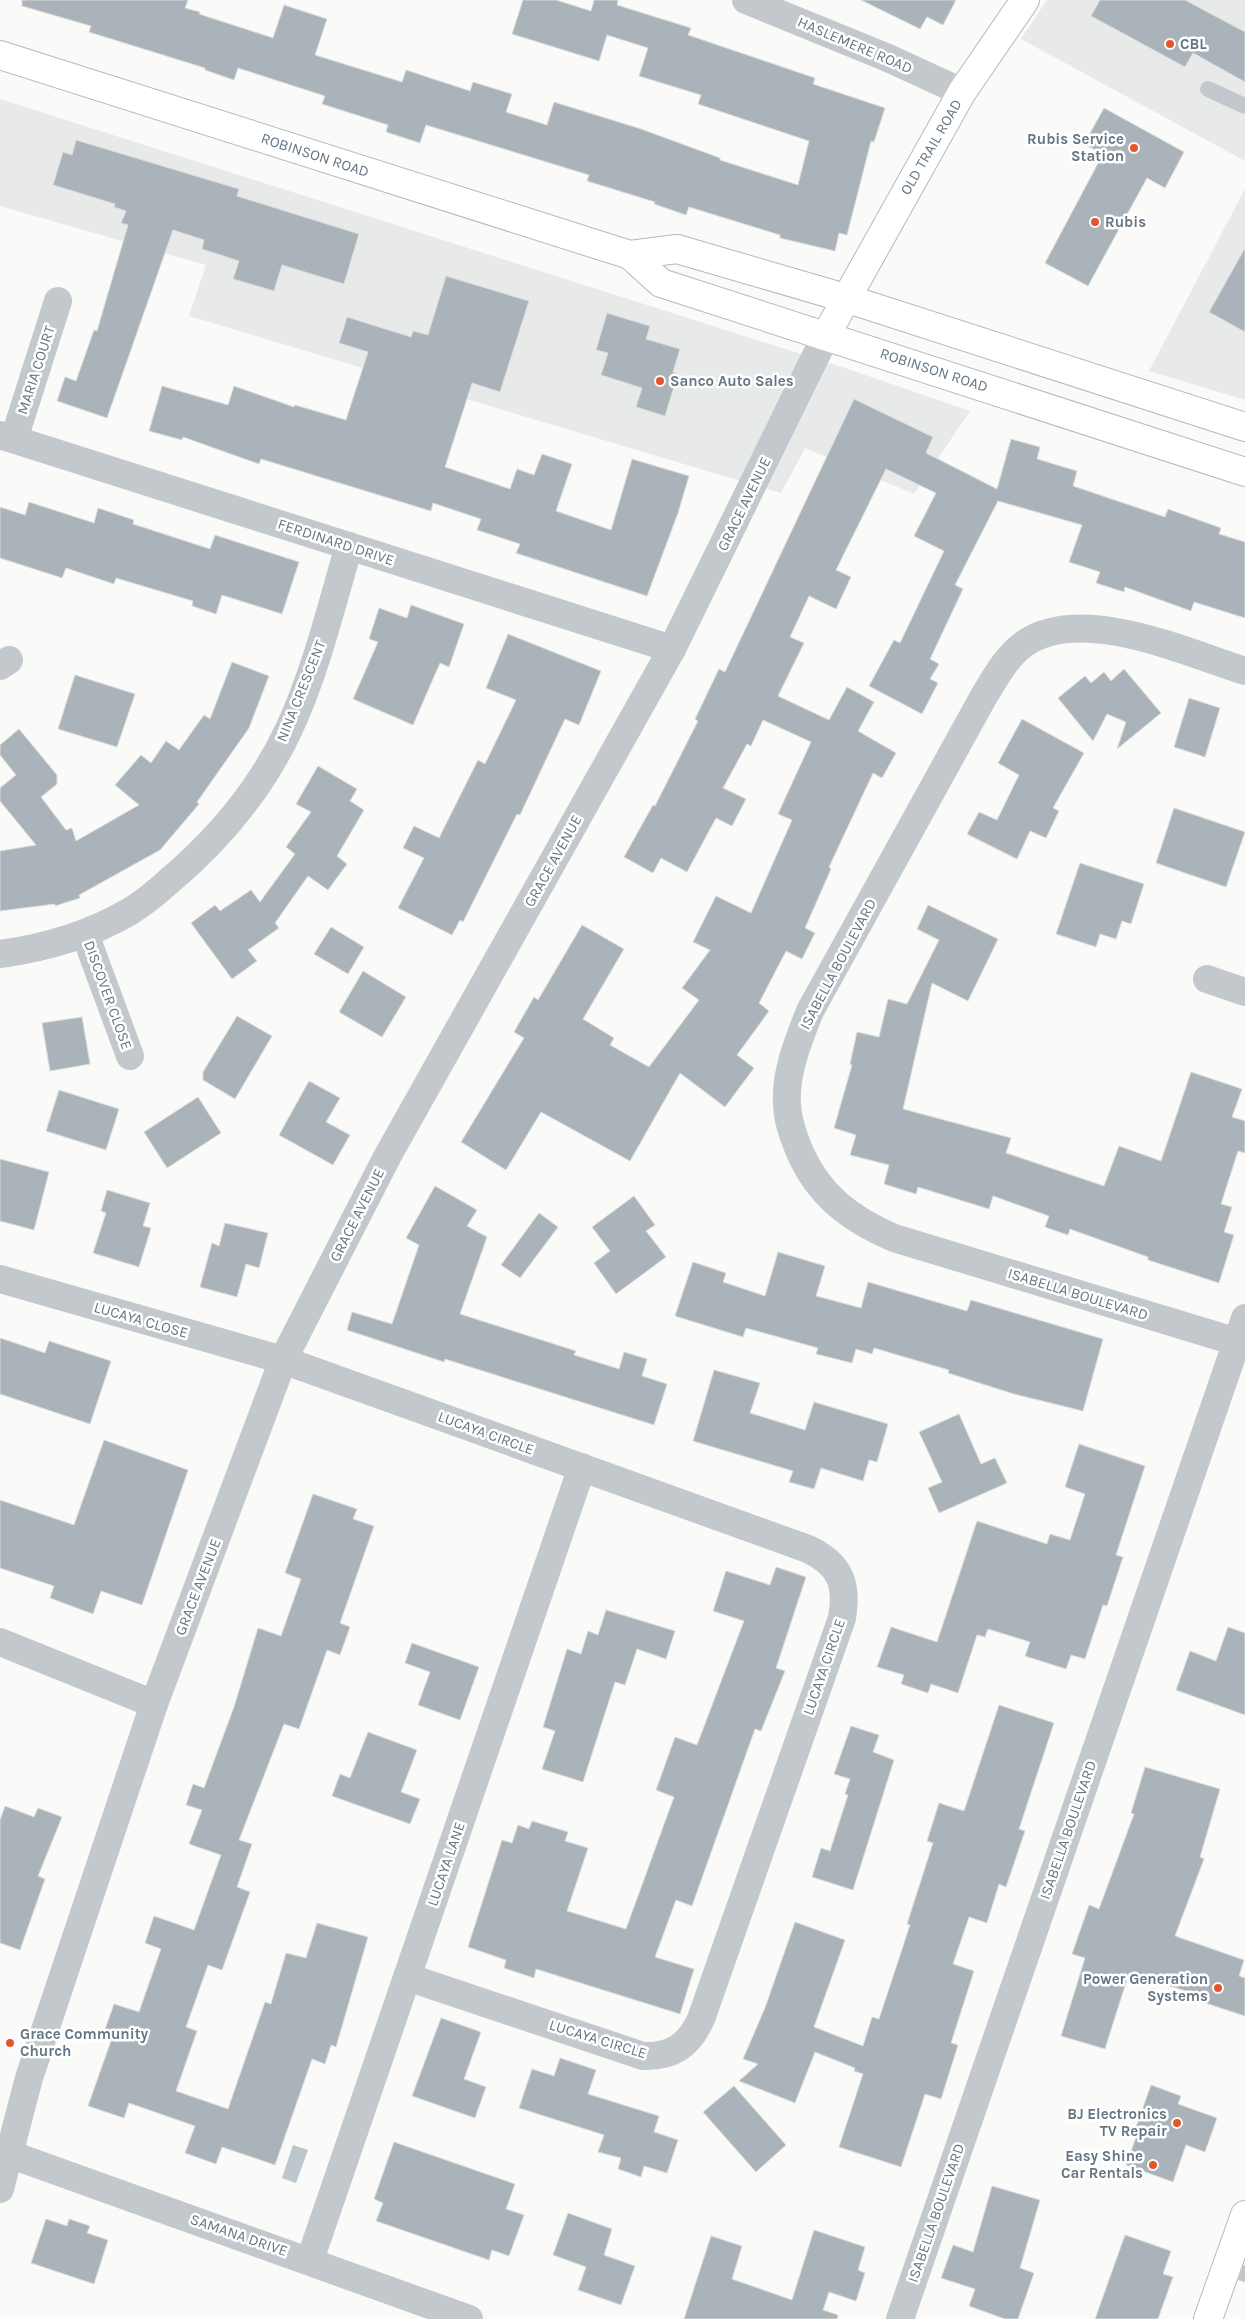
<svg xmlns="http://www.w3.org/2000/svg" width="1245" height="2319" viewBox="0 0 1245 2319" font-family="Karla,sans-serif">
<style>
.built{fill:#e8e9e9}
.water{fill:#bbc7cb}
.building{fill:#aab3b9;stroke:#dcdcda}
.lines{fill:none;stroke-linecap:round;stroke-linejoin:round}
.secondary-casing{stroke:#b3babf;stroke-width:30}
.primary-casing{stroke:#b5babe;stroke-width:30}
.trunk-casing{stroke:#b4b9bd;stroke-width:30}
.service{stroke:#c3c8cc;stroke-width:16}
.minor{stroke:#c3c8cc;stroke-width:28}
.secondary{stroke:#fff;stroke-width:28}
.primary{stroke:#fff;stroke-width:28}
.trunk{stroke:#fff;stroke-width:28}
.poi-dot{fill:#e4572e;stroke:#fff;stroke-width:2}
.labels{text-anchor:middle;stroke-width:5;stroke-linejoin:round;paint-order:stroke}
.poi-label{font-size:15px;font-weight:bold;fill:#657683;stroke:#fff;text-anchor:start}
.street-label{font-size:15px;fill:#657683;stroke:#fff}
</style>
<rect width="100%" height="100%" fill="#fafaf8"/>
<g class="built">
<path d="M1047,0H1245V161L1021,39Z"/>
<path d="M0,99L848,369L970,411L914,494L805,448L781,493L189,316L206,265L0,206Z"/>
<path d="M1245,189V400L1149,371Z"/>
</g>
<path class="water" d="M293,2145L308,2150L296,2183L282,2178Z"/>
<g class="building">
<path d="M22,0H188L185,8L200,12L199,14L273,38L284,5L327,19L315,55L402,82L406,70L470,91L473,82L512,94L506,112L547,125L554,102L641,129L720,158V160L798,185L809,141L698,104L701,95L639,76L648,48L607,35L599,61L512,34L523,0H556L591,11L594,0H618L617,5L691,28L688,35L815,78L813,84L885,108L874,142L871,141L847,235L839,233L835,251L780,238V235L689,207L686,215L654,204L655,202L587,181L589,175L426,125L420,143L386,132L388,125L322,104L325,96L238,68L234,80L205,70V68L89,32L91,26L22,6Z"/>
<path d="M861,0H956L943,25L927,17L920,29Z"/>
<path d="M1100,0H1185L1245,32V82L1193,53L1185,67L1091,16Z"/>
<path d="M1104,108L1184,152L1165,188L1147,178L1088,286L1045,263L1103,154L1084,144Z"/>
<path d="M76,140L239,189L237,196L359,234L344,284L282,265L274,291L233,279L239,261L202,249L204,240L173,230L107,418L57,401L65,377L76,381L94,330L97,331L128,225L121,223L126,211L114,207L115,204L53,185L63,152L72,155Z"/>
<path d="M1245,248V332L1209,312Z"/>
<path d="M446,276L529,301L500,392L472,383L445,467L510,489L517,469L534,475L542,454L572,464L556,511L611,530L632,459L689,476L678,513L647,596L516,553L520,544L477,530L481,519L433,503L431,511L261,459L259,464L183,437L182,440L149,431L162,386L228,405L234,386L294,407L295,405L346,420L368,352L339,343L347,317L411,337L413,331L428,335Z"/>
<path d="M607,313L650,326L646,339L680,349L673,372L678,374L665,416L636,407L642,388L601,375L608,353L596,350Z"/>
<path d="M854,399L933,437L926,453L997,489L1011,439L1040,447L1037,459L1077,471L1073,486L1165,517L1168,509L1221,528L1219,534L1245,542V618L1194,602L1191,611L1125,587L1124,592L1096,583L1100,572L1069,562L1082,525L998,501L955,585L963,589L930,659L939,664L930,679L938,683L922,714L869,686L894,640L900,643L944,551L914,536L936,493L886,469L836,570L851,577L836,609L809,596L790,637L804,643L778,696L829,720L847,687L874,702L858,731L896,753L882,778L873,773L829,867L831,869L805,928L815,933L802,959L786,951L759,1003L769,1011L737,1055L754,1068L725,1107L680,1073L630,1161L541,1112L506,1170L461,1142L524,1038L514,1032L534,997L538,1000L582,925L624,949L583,1019L614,1038L610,1045L649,1067L699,1000L682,988L710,950L693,942L716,896L751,913L792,820L778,814L811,742L763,720L751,746L747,744L723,788L746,799L732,826L716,818L687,872L661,858L653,873L624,857L653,805L655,806L698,721L695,719L719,669L725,672Z"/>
<path d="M29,502L94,523L98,508L134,520L133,524L210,549L215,535L299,562L282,614L222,595L216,614L192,606L193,601L116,578L114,584L66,568L62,578L0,558V507L25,515Z"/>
<path d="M411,605L464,624L449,667L440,663L413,725L353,699L378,642L369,639L379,608L407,618Z"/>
<path d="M508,634L601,671L579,725L565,719L520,815L517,814L463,922L460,920L452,935L398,908L424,858L403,848L414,826L439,838L478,760L485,764L516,700L486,688Z"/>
<path d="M232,662L269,676L249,728L197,802L199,804L160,850L79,895L80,898L55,906V904L0,911V851L36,845L0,801V788L16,775L0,755V745L19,729L57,775V784L41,797L66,830L72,828L76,841L139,805L115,785L141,755L151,763L166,741L179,750L204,715L210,719Z"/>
<path d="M1124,669L1161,713L1117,749L1126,722L1107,714L1093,741L1058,698L1085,676L1091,683L1104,672L1111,681Z"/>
<path d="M75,675L135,694L117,747L58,729Z"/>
<path d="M1189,698L1220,708L1205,757L1174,747Z"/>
<path d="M1022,719L1084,753L1053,808L1059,811L1046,838L1030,831L1017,859L967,834L979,812L997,820L1019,775L998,763Z"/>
<path d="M318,766L357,789L350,801L364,810L337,856L347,864L328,890L308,876L275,923L279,928L248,950L257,961L232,979L191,923L215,905L220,911L251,890L260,902L295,854L286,847L311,812L296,804Z"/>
<path d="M1174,808L1245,832L1226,887L1156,863Z"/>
<path d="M1080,863L1144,884L1131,924L1122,921L1116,939L1100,934L1096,947L1056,934Z"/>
<path d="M928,905L998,939L968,1001L932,983L903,1109L1011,1138L1006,1153L1104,1186L1119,1146L1161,1161L1191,1072L1242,1089L1232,1117L1245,1121V1153L1238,1151L1221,1204L1232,1207L1224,1232L1234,1235L1219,1283L1148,1260V1257L1070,1229L1068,1235L1045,1227L1049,1216L993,1196L989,1209L918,1187L916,1194L884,1184L889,1165L850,1155L856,1135L834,1128L852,1065L850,1064L857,1032L879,1037L888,999L907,1004L939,940L917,929Z"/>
<path d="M331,927L364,947L348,974L314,954Z"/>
<path d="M363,971L406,997L382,1037L339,1012Z"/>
<path d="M237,1016L272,1036L235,1099L203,1080V1072Z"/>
<path d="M82,1017L90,1064L50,1071L42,1023Z"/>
<path d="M309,1081L340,1098L326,1122L350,1135L333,1165L279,1135Z"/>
<path d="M59,1090L119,1109L106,1150L46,1131Z"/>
<path d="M198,1097L221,1133L167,1168L144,1132Z"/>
<path d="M0,1159L49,1172L34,1230L0,1221Z"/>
<path d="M435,1186L477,1210L467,1226L487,1237L460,1314L576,1351L574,1355L619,1369L624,1352L647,1359L642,1376L667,1384L654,1425L445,1359L444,1362L347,1330L352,1312L392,1324L419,1245L406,1238Z"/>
<path d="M107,1190L150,1203L143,1226L151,1228L139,1267L93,1253L106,1213L101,1211Z"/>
<path d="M634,1196L655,1225L646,1231L666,1257L616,1294L594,1263L610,1251L592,1227Z"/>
<path d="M539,1213L558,1227L520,1278L501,1265Z"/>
<path d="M225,1223L268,1233L259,1268L246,1264L237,1297L200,1287L212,1243L219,1246Z"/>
<path d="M778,1252L825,1266L816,1296L861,1308L868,1282L967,1311L971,1300L1103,1339L1083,1411L1014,1394L948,1373L949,1370L874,1348L872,1354L856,1349L852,1363L816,1354L818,1348L746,1328L743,1337L675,1316L693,1262L726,1273L723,1282L765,1296Z"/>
<path d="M0,1338L45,1353L49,1341L111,1361L90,1424L0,1394Z"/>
<path d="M714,1370L760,1383L750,1413L805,1430L814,1402L888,1424L877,1462L869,1460L863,1481L821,1468L814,1489L789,1482L793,1471L693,1441Z"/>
<path d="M959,1414L981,1464L995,1458L1007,1483L939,1513L928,1488L942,1482L919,1432Z"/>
<path d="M104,1440L188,1470L142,1605L101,1591L93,1614L50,1598L54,1586L0,1568V1500L74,1525Z"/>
<path d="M1079,1444L1145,1466L1116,1555L1123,1557L1107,1606L1103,1605L1085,1659L1071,1655L1066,1669L1025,1656L1030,1642L988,1629L985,1637L977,1635L958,1693L931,1684L928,1693L901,1684L904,1675L877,1667L891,1627L937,1642L977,1521L1047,1544L1050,1534L1070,1540L1085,1494L1065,1487Z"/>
<path d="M313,1494L357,1509L353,1519L374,1526L340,1623L350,1627L340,1655L327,1650L299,1729L284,1724L239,1840L252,1844L237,1887L250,1892L222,1970L208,1965L186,2027L197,2031L176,2091L228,2109L265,2002L271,2004L286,1953L306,1958L317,1923L368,1937L336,2047L331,2045L325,2064L312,2059L275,2165L222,2147L216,2164L185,2153L195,2126L129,2103L124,2118L88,2106L112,2038L103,2035L114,2004L139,2012L161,1949L145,1943L154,1916L194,1930L221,1855L189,1844L202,1810L186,1805L193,1784L204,1788L234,1707L258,1628L281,1636L301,1579L285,1573Z"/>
<path d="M776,1567L806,1577L776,1668L785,1671L761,1731L755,1729L692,1906L676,1900L655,1957L694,1969L680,2014L536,1969L534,1978L504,1968L506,1960L468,1947L502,1840L512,1843L518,1825L529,1829L532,1821L568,1832L565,1841L588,1848L567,1911L626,1929L674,1797L656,1790L675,1737L697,1745L744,1621L713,1611L726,1571L770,1585Z"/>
<path d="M606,1610L675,1631L666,1659L637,1649L625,1685L615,1682L583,1782L542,1769L555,1731L543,1727L567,1649L581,1654L588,1631L598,1635Z"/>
<path d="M1228,1627L1245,1633V1715L1176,1690L1190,1651L1216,1661Z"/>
<path d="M412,1643L479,1667L460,1720L418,1705L430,1672L405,1663Z"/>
<path d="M999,1705L1054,1723L1019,1829L1025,1831L1006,1887L999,1884L987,1923L969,1917L953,1964L974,1971L951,2043L958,2045L941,2099L925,2094L901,2167L839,2147L863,2074L854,2071L855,2068L815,2052L795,2103L739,2081L758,2064L743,2059L765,2008L795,1922L845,1940L814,2027L863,2046L872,2017L879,2019L910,1925L907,1924L933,1843L927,1841L939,1803L964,1811Z"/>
<path d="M851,1726L879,1735L873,1752L894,1760L853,1890L812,1877L821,1848L830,1851L848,1795L845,1794L850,1779L834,1774Z"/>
<path d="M368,1732L417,1750L401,1792L420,1799L410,1824L332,1796L340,1774L350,1778Z"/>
<path d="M1145,1767L1220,1789L1200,1857L1204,1859L1175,1936L1244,1960L1239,1976L1245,1978V2016L1187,1997L1189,1992L1129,1973L1105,2049L1061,2036L1085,1958L1072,1954L1089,1905L1099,1909L1134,1814L1131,1813Z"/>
<path d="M5,1806L34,1817L38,1808L62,1817L38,1876L45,1879L20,1950L0,1943V1820Z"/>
<path d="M441,2018L481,2032L464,2079L486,2087L475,2118L412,2096Z"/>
<path d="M560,2058L596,2070L588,2094L659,2116L654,2132L678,2140L667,2173L644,2166L641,2177L618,2169L621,2158L598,2152L604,2135L519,2108L532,2069L554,2076Z"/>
<path d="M1151,2085L1181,2096L1178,2104L1217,2118L1205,2152L1186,2145L1173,2182L1126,2165L1139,2129L1136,2127Z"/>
<path d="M734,2086L786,2145L756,2172L703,2112Z"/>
<path d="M394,2142L515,2184L506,2209L524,2215L509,2256L492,2250L489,2260L376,2221L383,2203L374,2199Z"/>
<path d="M992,2186L1040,2200L1020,2268L1034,2273L1018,2319H1005L969,2306L975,2289L941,2278L953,2245L973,2252Z"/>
<path d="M568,2213L612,2229L604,2255L635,2266L621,2305L578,2290L586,2267L553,2255Z"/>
<path d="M46,2219L67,2226L69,2219L90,2226L87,2233L108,2240L94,2284L31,2263Z"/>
<path d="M814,2230L865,2247L858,2270L865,2273L856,2301L829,2292L823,2310L838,2315L837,2319H684L711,2236L742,2246L732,2279L792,2300Z"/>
<path d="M1125,2235L1171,2251L1163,2274L1173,2277L1158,2319H1095Z"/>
</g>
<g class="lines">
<g class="secondary-casing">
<path id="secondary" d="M826,335L962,92L1025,0"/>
</g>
<g class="primary-casing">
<path id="primary" d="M1208,2319L1245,2215"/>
</g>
<g class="trunk-casing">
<g id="trunk">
<path d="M0,55L630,255L661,283L1245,472"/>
<path d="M630,255L677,249L845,298L1245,427"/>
</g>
</g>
<g class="service">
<path d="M1208,89L1245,106"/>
<path d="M1227,2268L1245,2274"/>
</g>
<g class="minor">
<path d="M746,0L888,58L962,92"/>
<path d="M0,435L672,649"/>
<path d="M14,439L58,301"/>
<path d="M0,666L9,660"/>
<path d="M85,934L130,1056"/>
<path d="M0,954C45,948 89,935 129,912C142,904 156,893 168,882C218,840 261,789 289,729C316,671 331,607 349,546"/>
<path d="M1207,979L1245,992"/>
<path d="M0,1279L283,1360L808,1549C840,1564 848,1584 842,1618L701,2019C689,2045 673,2057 643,2056L407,1977"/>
<path d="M1237,1342L894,1238C850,1219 818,1195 799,1150C793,1135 787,1119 787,1103C785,1072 799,1039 810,1011L984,696C995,678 1006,657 1024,644C1081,604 1185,652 1245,671"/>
<path d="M0,1642L154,1704"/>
<path d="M9,2154L469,2319"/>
<path d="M0,2189L29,2078L154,1704L283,1360L387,1157L672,649L826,335"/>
<path d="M310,2260L582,1467"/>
<path d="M900,2319L1245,1318"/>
</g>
<use href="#secondary" class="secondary"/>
<use href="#primary" class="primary"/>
<use href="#trunk" class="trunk"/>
</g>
<g class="poi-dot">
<circle cx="1170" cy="44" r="5"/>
<circle cx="1134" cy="148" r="5"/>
<circle cx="1095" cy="222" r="5"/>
<circle cx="660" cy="381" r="5"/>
<circle cx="1218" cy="1988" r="5"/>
<circle cx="10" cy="2043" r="5"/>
<circle cx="1177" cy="2123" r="5"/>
<circle cx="1153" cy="2165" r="5"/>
</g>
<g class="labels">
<g class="poi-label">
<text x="1180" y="49">CBL</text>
<text x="1124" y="144" text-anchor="end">Rubis Service<tspan x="1124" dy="17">Station</tspan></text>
<text x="1105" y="227">Rubis</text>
<text x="670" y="386">Sanco Auto Sales</text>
<text x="1208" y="1984" text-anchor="end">Power Generation<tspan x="1208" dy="17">Systems</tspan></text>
<text x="20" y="2039">Grace Community<tspan x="20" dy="17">Church</tspan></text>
<text x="1167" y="2119" text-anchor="end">BJ Electronics<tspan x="1167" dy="17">TV Repair</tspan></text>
<text x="1143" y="2161" text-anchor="end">Easy Shine<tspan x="1143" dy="17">Car Rentals</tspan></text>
</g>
<g class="street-label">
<text transform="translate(855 45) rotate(23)" y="5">HASLEMERE ROAD</text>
<text transform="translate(931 147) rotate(-60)" y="5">OLD TRAIL ROAD</text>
<text transform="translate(315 155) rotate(18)" y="5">ROBINSON ROAD</text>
<text transform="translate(36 370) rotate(-72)" y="5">MARIA COURT</text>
<text transform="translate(934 370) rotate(18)" y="5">ROBINSON ROAD</text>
<text transform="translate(744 504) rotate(-64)" y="5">GRACE AVENUE</text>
<text transform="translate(336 542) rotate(18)" y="5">FERDINARD DRIVE</text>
<text transform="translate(301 691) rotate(-68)" y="5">NINA CRESCENT</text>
<text transform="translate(553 861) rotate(-61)" y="5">GRACE AVENUE</text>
<text transform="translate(838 964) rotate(-62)" y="5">ISABELLA BOULEVARD</text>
<text transform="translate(108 995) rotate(70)" y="5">DISCOVER CLOSE</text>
<text transform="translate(357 1215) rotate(-63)" y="5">GRACE AVENUE</text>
<text transform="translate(1078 1294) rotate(17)" y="5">ISABELLA BOULEVARD</text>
<text transform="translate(141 1320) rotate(16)" y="5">LUCAYA CLOSE</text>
<text transform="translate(486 1433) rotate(20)" y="5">LUCAYA CIRCLE</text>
<text transform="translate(198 1587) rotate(-69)" y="5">GRACE AVENUE</text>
<text transform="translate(824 1667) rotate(-71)" y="5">LUCAYA CIRCLE</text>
<text transform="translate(1068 1830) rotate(-71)" y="5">ISABELLA BOULEVARD</text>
<text transform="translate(446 1864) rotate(-71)" y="5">LUCAYA LANE</text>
<text transform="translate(598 2039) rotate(17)" y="5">LUCAYA CIRCLE</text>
<text transform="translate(936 2213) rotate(-71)" y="5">ISABELLA BOULEVARD</text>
<text transform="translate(239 2235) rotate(19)" y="5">SAMANA DRIVE</text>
</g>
</g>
</svg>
